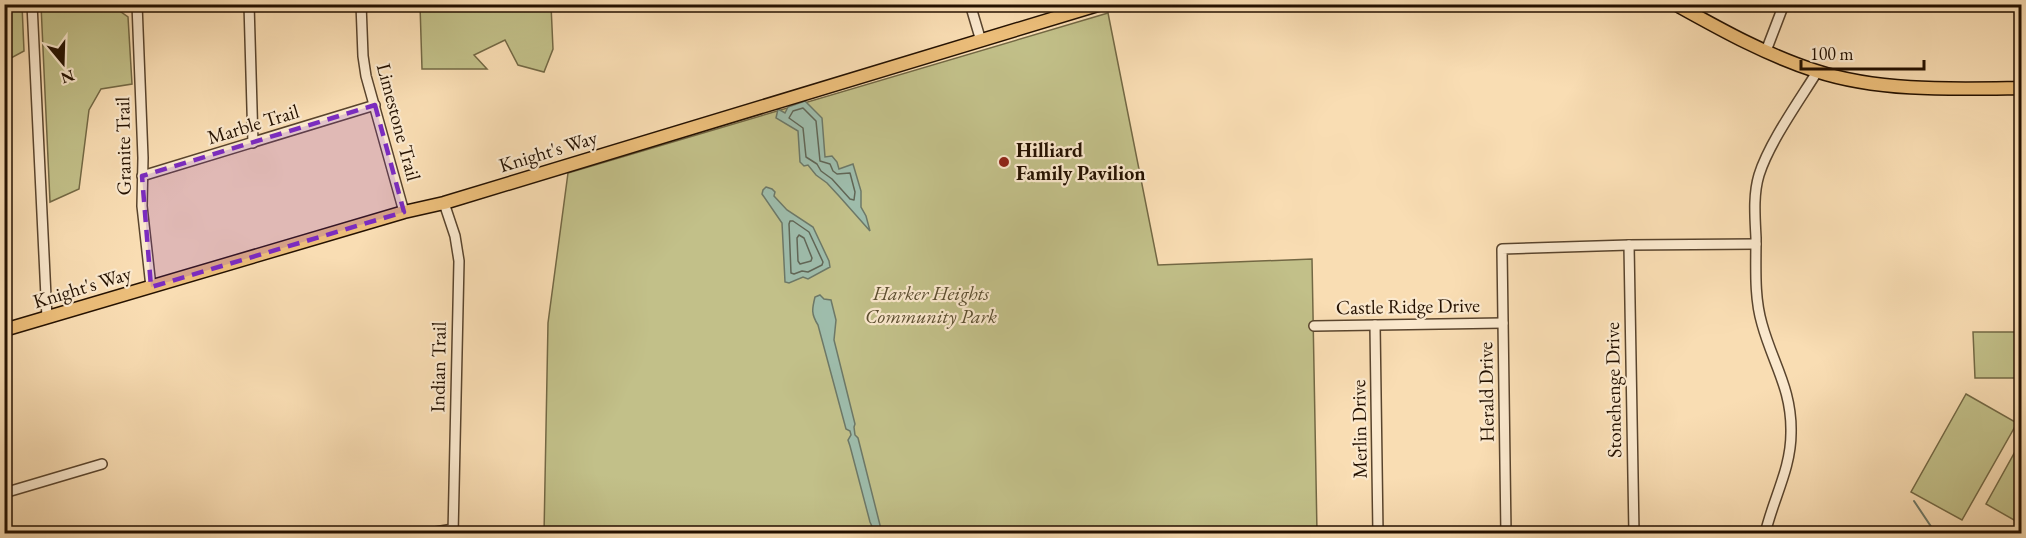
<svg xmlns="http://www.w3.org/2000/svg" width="2026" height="538" viewBox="0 0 2026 538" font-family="'EB Garamond',serif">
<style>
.green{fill:#c2c089;stroke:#736844;stroke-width:1.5}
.water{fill:#9ebcab;stroke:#6d7867;stroke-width:1.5}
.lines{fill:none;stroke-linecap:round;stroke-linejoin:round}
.shore{stroke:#616656;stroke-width:1.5}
.stream{stroke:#6d7867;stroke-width:2}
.minor-casing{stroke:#59442d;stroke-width:12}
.major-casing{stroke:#241100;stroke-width:15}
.minor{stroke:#fbe9ce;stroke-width:9}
.major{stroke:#ecbe7a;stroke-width:12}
.marked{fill:#7b2cbf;fill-opacity:0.2;stroke:#7b2cbf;stroke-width:4.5;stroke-dasharray:12 8;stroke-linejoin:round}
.poi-dot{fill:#8f2418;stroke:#fbe9ce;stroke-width:2}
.labels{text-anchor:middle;stroke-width:4.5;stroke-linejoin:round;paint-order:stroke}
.street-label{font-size:20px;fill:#241100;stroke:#fbe9ce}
.poi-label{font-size:20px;font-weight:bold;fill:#241100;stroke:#fbe9ce;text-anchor:start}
.park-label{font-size:20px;font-style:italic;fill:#5b4e30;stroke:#fbe9ce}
</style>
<rect width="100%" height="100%" fill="#f9ddb3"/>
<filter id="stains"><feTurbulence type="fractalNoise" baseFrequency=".00333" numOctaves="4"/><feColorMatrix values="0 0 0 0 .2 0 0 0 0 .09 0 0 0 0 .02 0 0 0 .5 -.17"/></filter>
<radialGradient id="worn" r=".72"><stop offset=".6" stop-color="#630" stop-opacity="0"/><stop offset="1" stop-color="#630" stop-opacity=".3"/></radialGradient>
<g class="green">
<path d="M5,4L22,5L24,51L9,59L5,65Z"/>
<path d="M41,5H111L128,17L132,84L101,89L89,110L79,189L50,202Z"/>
<path d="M420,5H551L553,49L544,72L518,65L505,40L474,55L487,69H422Z"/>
<path d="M1108,13L1158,265L1312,259L1317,533L544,534L548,323L568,173Z"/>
<path d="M1973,332H2021V378H1975Z"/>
<path d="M1966,394L2017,423L1962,520L1911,492Z"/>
<path d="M2021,441V524L1986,504Z"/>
</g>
<g class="water">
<path d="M805,101L822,118L825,157L832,156L837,162L839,169L853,164L861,191V207L866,216L870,231L839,196L827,183L816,175L808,165L804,166L800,162L798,131L776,118L778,109L785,113L788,107Z"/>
<path d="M766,187L772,189L775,192L774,196L787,210L813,227L829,261L830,267L808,279L803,277L789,283L785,282L782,223L762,194L763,190Z"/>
<path d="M820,295L824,299L831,300L836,320L834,340L855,424L854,427L855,435L858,438L882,533H875L870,522L850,446L848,440L851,435L850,431L846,429L818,325C811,314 812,309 815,297Z"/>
</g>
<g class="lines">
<g class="shore">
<path d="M803,108L816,121L820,161L830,164L833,171L837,174L850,173L855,192L854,200L850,199L832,179L821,171L817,164L806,157L803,128L789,118L793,111Z"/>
<path d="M790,221H793L809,232L823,262L822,265L808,272L802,271L794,274L791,273L789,224Z"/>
<path d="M799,235L804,238L812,258L811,261L800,264L798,261L797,238Z"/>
</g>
<path class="stream" d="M1914,501L1936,534"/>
<g class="minor-casing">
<g id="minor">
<path d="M32,4L47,318"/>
<path d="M137,4L143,158L142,206L151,287"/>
<path d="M249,4L253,143"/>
<path d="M361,4L363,56L366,76L404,212"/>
<path d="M970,4L981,41"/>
<path d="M1766,51L1784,4"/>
<path d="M142,176L375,105"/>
<path d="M444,203L455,236L459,261L453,534"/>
<path d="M1629,245L1634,534"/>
<path d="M1375,325L1378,534"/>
<path d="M1314,326L1503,323"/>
<path d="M4,493L102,464"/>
<path d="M424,534L453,529"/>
<path d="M1506,534L1502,249L1629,245L1756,244"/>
<path d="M1765,534C1773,499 1791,469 1791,433C1792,389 1773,364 1762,324C1754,297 1756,267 1756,238C1755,217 1753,195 1759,175C1769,143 1799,101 1817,72"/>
</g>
</g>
<g class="major-casing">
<g id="major">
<path d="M1675,4C1720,29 1766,55 1816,71C1880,92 1955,89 2022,88"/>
<path d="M4,330L404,212L444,203L1101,4"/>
</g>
</g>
<use href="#minor" class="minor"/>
<use href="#major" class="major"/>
</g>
<path class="marked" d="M375,105L404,212L151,287L142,176Z"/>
<circle class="poi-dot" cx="1004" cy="162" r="6"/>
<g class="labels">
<g class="street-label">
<text transform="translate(399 122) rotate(75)" y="7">Limestone Trail</text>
<text transform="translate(253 124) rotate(-17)" y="7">Marble Trail</text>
<text transform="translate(123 146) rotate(-91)" y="7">Granite Trail</text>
<text transform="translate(548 151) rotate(-17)" y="7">Knight's Way</text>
<text transform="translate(82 287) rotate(-17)" y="7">Knight's Way</text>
<text transform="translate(1408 306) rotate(-1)" y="7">Castle Ridge Drive</text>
<text transform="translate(438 367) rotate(-89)" y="7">Indian Trail</text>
<text transform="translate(1613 390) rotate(-91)" y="7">Stonehenge Drive</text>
<text transform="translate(1486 392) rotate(-91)" y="7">Herald Drive</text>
<text transform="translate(1359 429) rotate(-91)" y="7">Merlin Drive</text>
</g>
<g class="poi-label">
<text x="1016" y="157">Hilliard<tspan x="1016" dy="23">Family Pavilion</tspan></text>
</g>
<g class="park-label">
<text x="931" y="300">Harker Heights<tspan x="931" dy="23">Community Park</tspan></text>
</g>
</g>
<rect width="2026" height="538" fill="none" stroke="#f9ddb3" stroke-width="24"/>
<rect x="6" y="6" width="2014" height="526" fill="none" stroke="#241100" stroke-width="3"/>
<rect x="12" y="12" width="2002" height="514" fill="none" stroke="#241100" stroke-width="1.5"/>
<g transform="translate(63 63) rotate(161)" stroke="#fbe9ce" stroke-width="4.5" paint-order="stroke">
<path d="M0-4.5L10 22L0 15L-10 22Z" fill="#241100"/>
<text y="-9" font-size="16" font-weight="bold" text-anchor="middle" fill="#241100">N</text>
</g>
<path d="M1801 60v9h123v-9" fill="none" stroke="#241100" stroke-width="3"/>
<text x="1810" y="60" font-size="18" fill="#241100" stroke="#fbe9ce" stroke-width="4.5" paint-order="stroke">100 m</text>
<rect width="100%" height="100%" filter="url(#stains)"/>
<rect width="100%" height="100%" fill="url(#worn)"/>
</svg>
